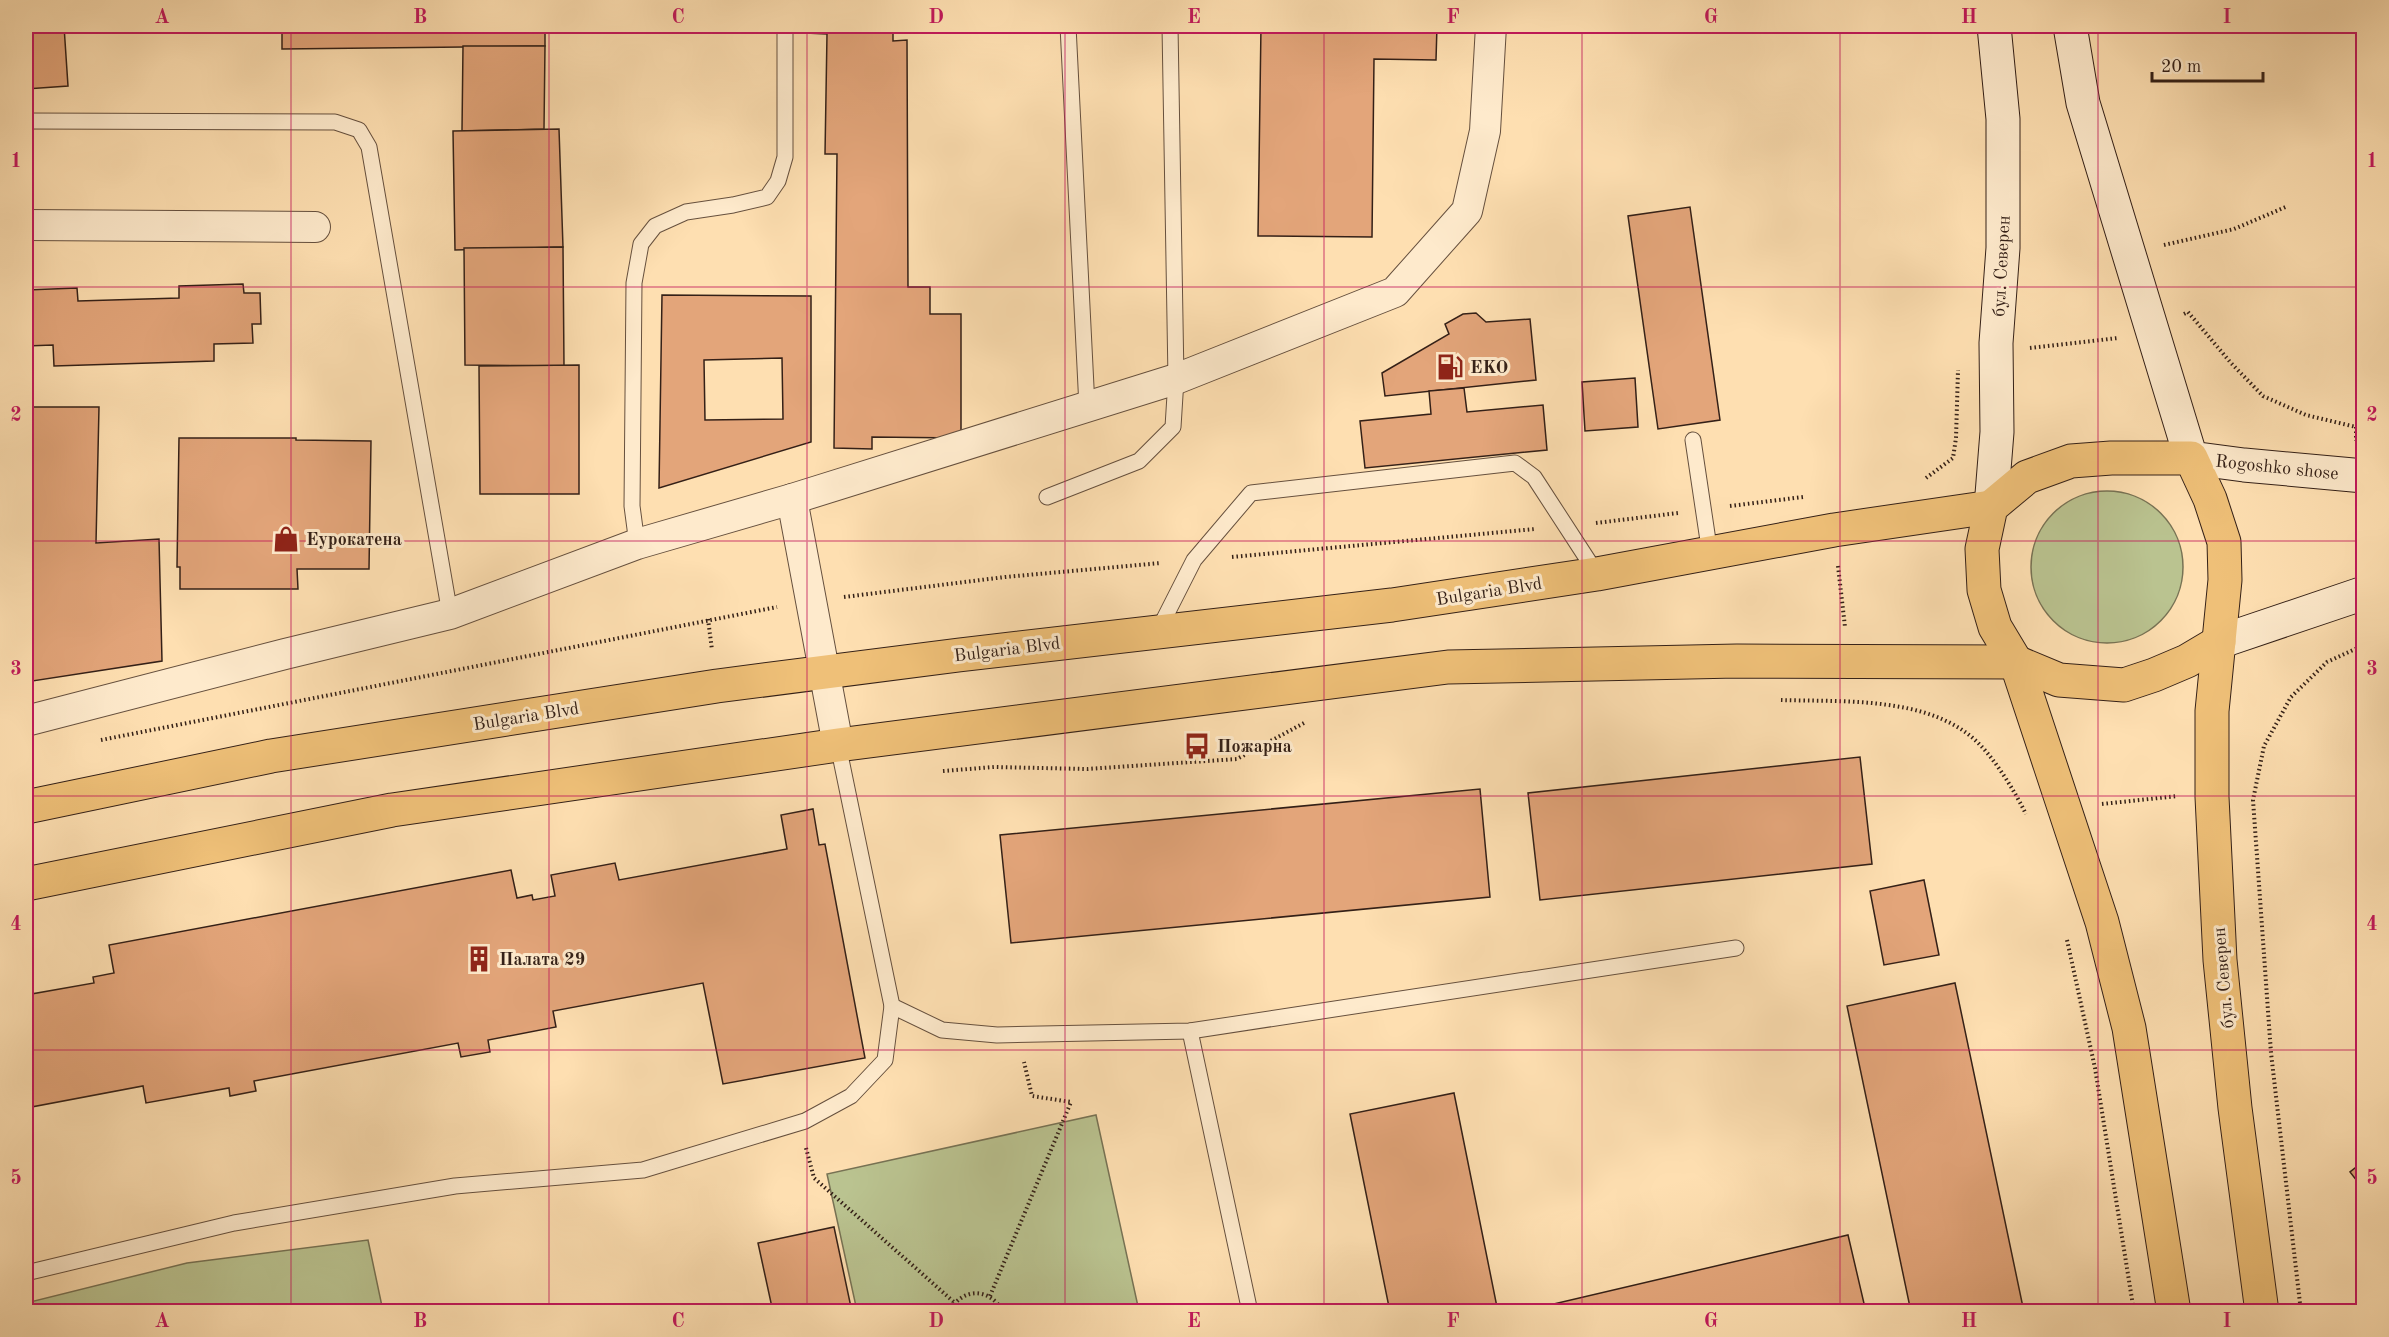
<svg xmlns="http://www.w3.org/2000/svg" width="2389" height="1337" viewBox="0 0 2389 1337" font-family="'Old Standard TT',serif">
<style>
.green{fill:#bac390;stroke:#777254;stroke-width:1.5}
.building{fill:#e3a57a;stroke:#342017;stroke-width:1.5;fill-rule:evenodd}
.lines{fill:none;stroke-linecap:round;stroke-linejoin:round}
.service-casing{stroke:#66503e;stroke-width:17}
.minor-casing{stroke:#66503e;stroke-width:32}
.secondary-casing{stroke:#342017;stroke-width:35}
.primary-casing{stroke:#342017;stroke-width:35}
.path{stroke:#342017;stroke-width:4;stroke-dasharray:1.5 3;stroke-linecap:butt}
.service{stroke:#feeacc;stroke-width:15}
.minor{stroke:#feeacc;stroke-width:30}
.secondary{stroke:#feeacc;stroke-width:33}
.primary{stroke:#efc078;stroke-width:33}
.grid{fill:none;stroke:#c2185b;stroke-width:1.5;stroke-opacity:0.55}
.labels{text-anchor:middle;stroke-width:6;stroke-linejoin:round;paint-order:stroke}
.street-label{font-size:18px;fill:#342017;stroke:#feeacc}
.poi-label{font-size:18px;font-weight:bold;fill:#342017;stroke:#feeacc;text-anchor:start}
.neatline{fill:none;stroke:#c2185b;stroke-width:2}
.grid-label{font-size:20px;text-anchor:middle;font-weight:bold;fill:#c2185b}
</style>
<rect width="100%" height="100%" fill="#fedfb1"/>
<filter id="stains"><feTurbulence type="fractalNoise" baseFrequency=".00333" numOctaves="4"/><feColorMatrix values="0 0 0 0 .2 0 0 0 0 .09 0 0 0 0 .02 0 0 0 .5 -.17"/></filter>
<radialGradient id="worn" r=".72"><stop offset=".6" stop-color="#630" stop-opacity="0"/><stop offset="1" stop-color="#630" stop-opacity=".3"/></radialGradient>
<g class="green">
<circle cx="2107" cy="567" r="76"/>
<path d="M1096,1115L1139,1311H857L827,1174Z"/>
<path d="M368,1240L383,1311H26V1303L187,1263Z"/>
</g>
<g class="building">
<path d="M26,26H64L68,86L26,89Z"/>
<path d="M282,26H545V46L282,49Z"/>
<path d="M806,26H893V41L907,40L908,287H930V314H961V438L872,437V449L834,448L837,154H825L827,34L806,33Z"/>
<path d="M1261,26H1437L1436,60L1374,59L1372,237L1258,236Z"/>
<path d="M463,46H545L544,129L462,131Z"/>
<path d="M559,129L563,247L455,250L453,131Z"/>
<path d="M1690,207L1720,420L1658,429L1628,216Z"/>
<path d="M563,247L564,366L465,365L464,248Z"/>
<path d="M243,284L244,293H260L261,324H252L253,343L214,344V361L54,366L53,345L26,346V290L77,288L78,301L179,298V286Z"/>
<path d="M662,295L811,296V442L659,488ZM782,358L783,419L705,420L704,360Z"/>
<path d="M1476,313L1486,322L1530,319L1536,380L1385,396L1382,373L1449,334L1445,324L1463,314Z"/>
<path d="M579,365V494H480L479,366Z"/>
<path d="M1635,378L1638,427L1585,431L1582,382Z"/>
<path d="M1464,388L1467,412L1543,405L1547,450L1365,468L1360,421L1431,414L1429,391Z"/>
<path d="M26,407H99L96,543L159,539L162,661L26,682Z"/>
<path d="M179,438H296V440L371,441L369,569H297L298,589H180V567H177Z"/>
<path d="M1860,757L1872,864L1540,900L1528,793Z"/>
<path d="M1480,789L1490,897L1011,943L1000,835Z"/>
<path d="M813,809L819,845L825,844L865,1058L723,1084L703,983L553,1011L556,1027L488,1040L490,1052L461,1057L458,1043L254,1081L256,1091L230,1096L229,1088L146,1103L143,1086L26,1108V995L94,983L93,977L114,973L109,945L511,870L517,898L532,895L533,900L555,896L551,875L615,863L619,880L787,849L781,815Z"/>
<path d="M1924,880L1939,955L1884,965L1870,891Z"/>
<path d="M1955,983L2024,1312H1911L1847,1006Z"/>
<path d="M1454,1093L1498,1312H1390L1350,1114Z"/>
<path d="M2364,1161V1190L2350,1172Z"/>
<path d="M834,1227L852,1312H773L758,1243Z"/>
<path d="M1848,1235L1866,1312H1529L1528,1310Z"/>
</g>
<g class="lines">
<g class="service-casing">
<g id="service">
<path d="M1068,26L1087,407"/>
<path d="M26,121L335,122L359,130L369,147L450,614"/>
<path d="M1693,440L1710,554"/>
<path d="M1047,497L1139,461L1173,427L1176,379L1170,26"/>
<path d="M637,544L632,506L634,283L641,244L655,226L686,212L733,205L767,197L778,181L785,157V26"/>
<path d="M1158,631L1194,560L1251,493L1515,463L1534,477L1597,574"/>
<path d="M892,1006L942,1030L997,1035L1190,1031L1736,948"/>
<path d="M1190,1031L1250,1312"/>
<path d="M26,1273L234,1223L455,1186L643,1170L805,1121L851,1096L885,1060L892,1006L838,745"/>
</g>
</g>
<g class="minor-casing">
<g id="minor">
<path d="M26,225L315,227"/>
<path d="M792,499L838,745"/>
<path d="M26,721L285,654L450,614L637,544L792,499L1176,379L1395,292L1467,211L1485,131L1491,26"/>
</g>
</g>
<g class="secondary-casing">
<g id="secondary">
<path d="M2070,26L2083,103L2191,458L2244,465L2364,476"/>
<path d="M1991,507L1997,432L1996,343L2003,248V119L1994,26"/>
<path d="M2219,642L2364,593"/>
</g>
</g>
<g class="primary-casing">
<g id="primary">
<path d="M26,807L271,756L717,686L959,655L1392,605L1597,574L1834,530L1991,507"/>
<path d="M26,884L392,810L838,745L1448,667L1737,661L2016,662L2059,680L2124,685L2154,675L2187,661L2219,642"/>
<path d="M2174,1312L2129,1028L2102,922L2016,662L1995,627L1984,590L1982,549L1991,507L2027,477L2071,461L2111,458H2191L2210,499L2224,542L2225,580L2212,711V797L2220,960L2235,1108L2262,1312"/>
</g>
</g>
<g class="path">
<path d="M2164,245L2234,229L2288,206"/>
<path d="M2184,314L2188,312L2231,363L2263,396L2306,415L2356,427L2364,422"/>
<path d="M2030,348L2118,338"/>
<path d="M2356,427V441"/>
<path d="M1926,478L1953,458L1956,438L1958,370"/>
<path d="M1730,506L1803,497"/>
<path d="M2357,512L2360,558"/>
<path d="M1596,523L1678,513"/>
<path d="M1232,557L1535,529"/>
<path d="M1838,566L1845,627"/>
<path d="M844,597L1005,577L1161,563"/>
<path d="M708,619L712,650"/>
<path d="M1781,700C1842,702 1925,696 1974,739C1994,757 2014,790 2026,814"/>
<path d="M101,740L777,607"/>
<path d="M943,771L994,767L1087,769L1237,759L1304,723"/>
<path d="M2102,804L2178,796"/>
<path d="M2067,940L2095,1068L2134,1312"/>
<path d="M806,1148L814,1178L954,1302"/>
<path d="M990,1296L1071,1102L1032,1096L1024,1062"/>
<path d="M949,1312C962,1287 990,1287 1003,1312"/>
<path d="M2301,1312L2271,1053L2253,800L2264,746L2291,697L2327,662L2364,645"/>
</g>
<use href="#service" class="service"/>
<use href="#minor" class="minor"/>
<use href="#secondary" class="secondary"/>
<use href="#primary" class="primary"/>
</g>
<path class="grid" d="M291,26V1312M549,26V1312M807,26V1312M1065,26V1312M1324,26V1312M1582,26V1312M1840,26V1312M2098,26V1312M26,287H2364M26,541H2364M26,796H2364M26,1050H2364"/>
<defs>
<g id="fuel-bare" transform="scale(2.07)"><path d="M-5.5-6h7V0h2V4h1.3V-2.5L3-4.5l.8-.8L6-3V5H2.5V1h-1V6h-7ZM-4.2-4.7v3.2H.2V-4.7Z" fill="#8f2418" stroke="#feeacc" stroke-width="2.5" paint-order="stroke"/></g>
<g id="shop-bare" transform="scale(2.07)"><path d="M-5-2.5h2.3a2.7 3.5 0 0 1 5.4 0H5L5.5 6h-11ZM-1.5-2.5h3a1.5 2.3 0 0 0-3 0Z" fill="#8f2418" stroke="#feeacc" stroke-width="2.5" paint-order="stroke"/></g>
<g id="bus-bare" transform="scale(2.07)"><path d="M-5-6H5V4H4V6H2V4H-2V6H-4V4H-5ZM-3.5-4V0h7V-4ZM-3.5 1.2v1.5H-2V1.2ZM2 1.2v1.5H3.5V1.2Z" fill="#8f2418" stroke="#feeacc" stroke-width="2.5" paint-order="stroke"/></g>
<g id="building-bare" transform="scale(2.07)"><path d="M-4-6H4V6H1V3H-1V6H-4ZM-2.5-4.3h1.7v1.8h-1.7ZM.8-4.3h1.7v1.8H.8ZM-2.5-1h1.7V.8h-1.7ZM.8-1h1.7V.8H.8Z" fill="#8f2418" stroke="#feeacc" stroke-width="2.5" paint-order="stroke"/></g>
</defs>
<g fill-rule="evenodd">
<use href="#fuel-bare" x="1450" y="367"/>
<use href="#shop-bare" x="286" y="539"/>
<use href="#bus-bare" x="1197" y="746"/>
<use href="#building-bare" x="479" y="959"/>
</g>
<g class="labels">
<g class="street-label">
<text transform="translate(2001 266) rotate(-87)" y="6">бул. Северен</text>
<text transform="translate(2277 467) rotate(6)" y="6">Rogoshko shose</text>
<text transform="translate(1489 591) rotate(-9)" y="6">Bulgaria Blvd</text>
<text transform="translate(1007 649) rotate(-7)" y="6">Bulgaria Blvd</text>
<text transform="translate(526 716) rotate(-9)" y="6">Bulgaria Blvd</text>
<text transform="translate(2223 978) rotate(-95)" y="6">бул. Северен</text>
</g>
<g class="poi-label">
<text x="1470" y="373">EKO</text>
<text x="306" y="545">Еурокатена</text>
<text x="1217" y="752">Пожарна</text>
<text x="499" y="965">Палата 29</text>
</g>
</g>
<rect width="2389" height="1337" fill="none" stroke="#fedfb1" stroke-width="66"/>
<path d="M2152 72v9h111v-9" fill="none" stroke="#342017" stroke-width="3"/>
<text x="2161" y="72" font-size="18" fill="#342017" stroke="#feeacc" stroke-width="4.5" paint-order="stroke">20 m</text>
<rect x="33" y="33" width="2323" height="1271" class="neatline"/>
<g class="grid-label">
<text x="162" y="23">A</text>
<text x="420" y="23">B</text>
<text x="678" y="23">C</text>
<text x="936" y="23">D</text>
<text x="1194" y="23">E</text>
<text x="1453" y="23">F</text>
<text x="1711" y="23">G</text>
<text x="1969" y="23">H</text>
<text x="2227" y="23">I</text>
<text x="16" y="167">1</text>
<text x="2372" y="167">1</text>
<text x="16" y="421">2</text>
<text x="2372" y="421">2</text>
<text x="16" y="675">3</text>
<text x="2372" y="675">3</text>
<text x="16" y="930">4</text>
<text x="2372" y="930">4</text>
<text x="16" y="1184">5</text>
<text x="2372" y="1184">5</text>
<text x="162" y="1327">A</text>
<text x="420" y="1327">B</text>
<text x="678" y="1327">C</text>
<text x="936" y="1327">D</text>
<text x="1194" y="1327">E</text>
<text x="1453" y="1327">F</text>
<text x="1711" y="1327">G</text>
<text x="1969" y="1327">H</text>
<text x="2227" y="1327">I</text>
</g>
<rect width="100%" height="100%" filter="url(#stains)"/>
<rect width="100%" height="100%" fill="url(#worn)"/>
</svg>
